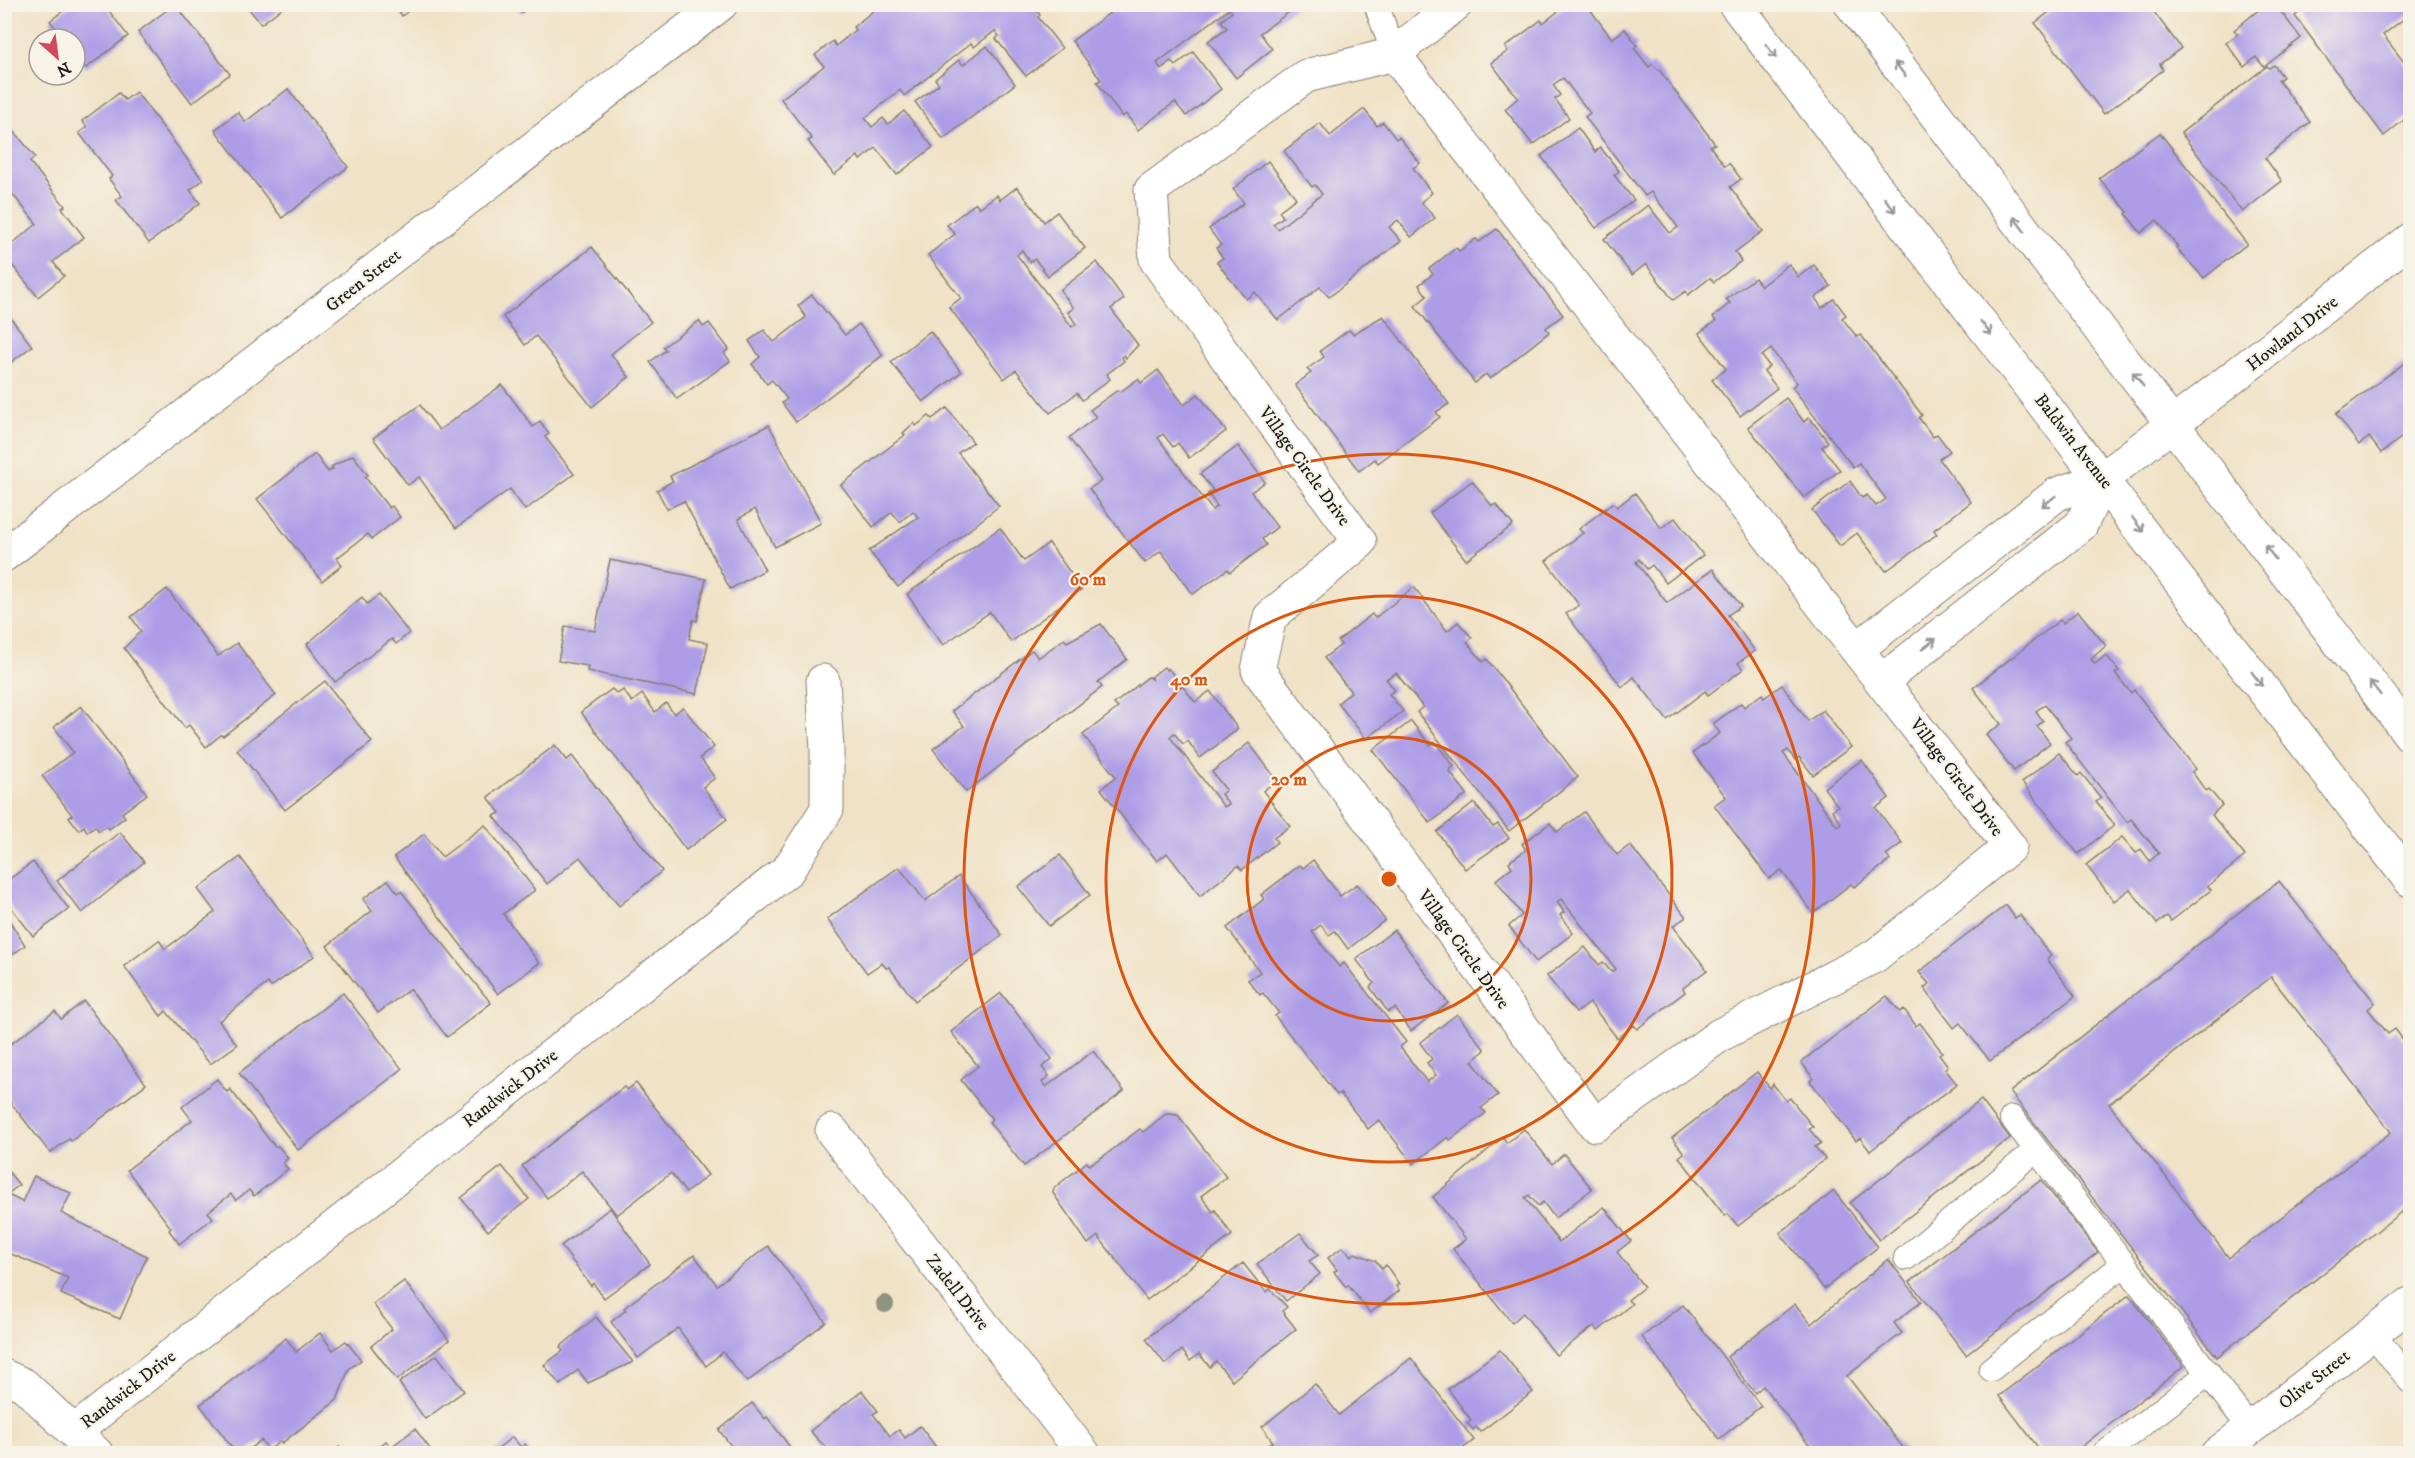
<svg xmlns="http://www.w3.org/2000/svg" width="2415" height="1458" viewBox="0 0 2415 1458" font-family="'IM FELL DW Pica',serif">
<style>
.building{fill:#ad9de7;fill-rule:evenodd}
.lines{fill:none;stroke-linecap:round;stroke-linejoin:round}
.lane-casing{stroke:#867f71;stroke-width:26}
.street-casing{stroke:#867f71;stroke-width:35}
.secondary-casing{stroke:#867f71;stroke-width:35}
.lane{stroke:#fff;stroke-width:24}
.street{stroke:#fff;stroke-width:33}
.secondary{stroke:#fff;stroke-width:33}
.tree{fill:#8e947d}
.oneway{stroke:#999}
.ring{fill:none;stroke:#de560d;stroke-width:3}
.labels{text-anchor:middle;stroke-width:4.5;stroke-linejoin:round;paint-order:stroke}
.street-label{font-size:18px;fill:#1c1c1c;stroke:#f7f3e8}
.centre{fill:#de560d;stroke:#f7f3e8;stroke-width:3}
.ring-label{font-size:18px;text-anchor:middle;font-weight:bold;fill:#de560d;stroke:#f7f3e8;stroke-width:4.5;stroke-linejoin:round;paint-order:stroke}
</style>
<rect width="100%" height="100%" fill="#f7f3e8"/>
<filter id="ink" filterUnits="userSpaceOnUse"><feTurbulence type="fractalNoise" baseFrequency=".0167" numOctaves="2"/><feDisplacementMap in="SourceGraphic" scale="12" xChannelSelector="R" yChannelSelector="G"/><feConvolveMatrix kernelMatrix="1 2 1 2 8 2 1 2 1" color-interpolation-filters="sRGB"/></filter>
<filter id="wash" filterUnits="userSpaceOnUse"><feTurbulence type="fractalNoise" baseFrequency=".008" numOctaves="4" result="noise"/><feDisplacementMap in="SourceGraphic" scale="24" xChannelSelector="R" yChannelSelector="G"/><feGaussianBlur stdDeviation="1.35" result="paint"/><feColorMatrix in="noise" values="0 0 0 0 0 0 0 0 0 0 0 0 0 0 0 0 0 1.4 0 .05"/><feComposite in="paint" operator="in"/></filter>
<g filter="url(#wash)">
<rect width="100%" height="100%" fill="#f0e2c6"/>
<g id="blocks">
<g class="building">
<path d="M72,4H104L128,36L86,68L75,54V39H64L50,21Z"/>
<path d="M175,4L230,74L192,103L138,32Z"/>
<path d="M245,4H287L261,24Z"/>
<path d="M394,4H417L402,16Z"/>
<path d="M515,4H533L521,13Z"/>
<path d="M882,4H1025L1027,8L1032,4L1040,15L1038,17L1062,48L1026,76L996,39L999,36L995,31L974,47L971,43L904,96L900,90L865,118L872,127L883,118L888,124L904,111L933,147L897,175L876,148L860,160L858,156L834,175L808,141L812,139L781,99L824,66L815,55L833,41L836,46L855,30L853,27Z"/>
<path d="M1111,4H1294L1296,7L1260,33L1272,49L1236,78L1208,41L1227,28L1221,21L1232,12L1229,9L1157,63L1161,69L1171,61L1175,66L1193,52L1221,89L1186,116L1175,102L1138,130L1126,114L1122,117L1097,82L1101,80L1072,41L1115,9Z"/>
<path d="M1568,4H1586L1612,39L1625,29L1637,45L1634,48L1649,67L1652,64L1660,71L1715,144L1710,146L1725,166L1729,163L1741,179L1730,187L1763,231L1735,252L1741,261L1714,282L1710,278L1688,295L1686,291L1673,300L1646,264L1632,275L1604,239L1648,205L1670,233L1678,227L1651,192L1645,196L1585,117L1590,113L1563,78L1553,85L1560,95L1555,99L1569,118L1533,145L1505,109L1518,98L1491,63L1508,51L1505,47L1541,20L1543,23Z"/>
<path d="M2060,4H2148L2181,48L2160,64L2163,70L2104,114L2035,23Z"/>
<path d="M2266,4H2275L2301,38L2264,67L2256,57L2244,67L2226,43L2238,34L2234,30Z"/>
<path d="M2309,4H2410V14L2383,35L2410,70V115L2384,136L2295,16Z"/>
<path d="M987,46L1015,84L943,139L915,102L939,84L935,79L959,60L963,65Z"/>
<path d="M2274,65L2283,77L2278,80L2310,122L2265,158L2282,181L2242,212L2181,133L2267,66L2269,68Z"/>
<path d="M288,89L348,167L282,218L215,130L238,112L245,122Z"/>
<path d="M136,92L203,180L190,190L200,203L149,243L116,200L122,196L109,179L112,176L79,133L87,127L82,121L119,93L125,100Z"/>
<path d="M1364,109L1377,126L1383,122L1396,139L1399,137L1420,163L1413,168L1432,193L1421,202L1435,218L1411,237L1398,220L1389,227L1401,241L1329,297L1320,287L1278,320L1255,292L1246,299L1217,262L1223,258L1216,248L1221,245L1209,229L1244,203L1233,189L1268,161L1296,198L1279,211L1283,217L1273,224L1278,229L1322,194L1315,185L1312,187L1284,151L1320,123L1330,136Z"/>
<path d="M4,119L35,157L30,162L65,206L62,208L84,237L53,262L64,276L38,297L4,255V250L37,224L4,184Z"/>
<path d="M1578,128L1595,152L1600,147L1619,171L1614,175L1634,200L1596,228L1541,156Z"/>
<path d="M2160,133L2247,244L2204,278L2176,248L2178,247L2157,220L2141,233L2126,214L2128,212L2099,178Z"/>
<path d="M1017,187L1044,222L1057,212L1085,248L1048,276L1035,259L1030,262L1022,250L1017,255L1072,327L1076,324L1068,312L1074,308L1060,290L1097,262L1124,299L1111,309L1138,345L1126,358L1124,355L1122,357L1124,361L1107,374L1110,379L1082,400L1077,393L1050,413L1016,370L1004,379L949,307L961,298L928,255L955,234L947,225L976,203L979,208L997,195L1000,200Z"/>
<path d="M1497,229L1563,315L1546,328L1549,332L1490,379L1486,374L1475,383L1415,306L1427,296L1419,285L1433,274L1429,269L1456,248L1459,251L1476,239L1479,242Z"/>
<path d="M592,247L651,322L611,354L629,377L592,407L536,336L525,345L503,317Z"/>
<path d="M1789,264L1798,277L1814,265L1831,286L1815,298L1822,308L1834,299L1846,315L1842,318L1857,337L1861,335L1922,415L1919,418L1933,437L1937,434L1950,451L1939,459L1971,502L1934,530L1937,534L1886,571L1857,533L1840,546L1812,510L1850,481L1862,498L1867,495L1876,506L1886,499L1859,463L1853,467L1792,387L1797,383L1771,349L1762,356L1769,366L1764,371L1777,388L1740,416L1712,380L1726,369L1699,333L1716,321L1713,317L1730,303L1726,299L1755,278L1761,286Z"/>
<path d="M812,295L845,335L859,324L883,355L796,422L782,403L787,399L772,380L767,384L752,364L760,357L749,341L764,330L774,342L806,317L798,306Z"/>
<path d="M4,309L32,346L4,368Z"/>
<path d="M1383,316L1449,404L1436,412L1440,417L1378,463L1375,459L1359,471L1295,385L1311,373L1307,369L1324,357L1320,351L1349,330L1353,334Z"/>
<path d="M699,321L703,327L709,323L729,349L724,353L730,361L677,399L650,362L666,350L663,347Z"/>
<path d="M930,331L961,372L923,402L891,362Z"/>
<path d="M2410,359V431L2381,453L2369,437L2359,445L2336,414Z"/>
<path d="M1158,370L1184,405L1198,394L1226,431L1189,458L1178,443L1173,447L1163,434L1158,438L1212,510L1217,506L1208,494L1213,490L1200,474L1238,446L1265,482L1251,492L1277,527L1262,539L1266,545L1230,572L1228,569L1193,594L1161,551L1145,563L1089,489L1101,481L1069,438L1096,417L1090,410L1118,390L1120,392L1138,379L1141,383Z"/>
<path d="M502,385L533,427L540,421L549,434L545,437L574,474L525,510L510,489L456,528L419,477L408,485L373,438L420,405L439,430Z"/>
<path d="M1786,398L1804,422L1809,417L1828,442L1822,447L1840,470L1804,498L1748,427Z"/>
<path d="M947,408L973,442L958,453L999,506L898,587L869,551L918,517L913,511L900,522L892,512L873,527L841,485L905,435L903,433L914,423L916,426L929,416L932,419Z"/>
<path d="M769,425L821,523L775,547L755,509L738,519L765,570L730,589L684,501L667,509L657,490L673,481L670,476Z"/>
<path d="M315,454L328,472L333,469L331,467L353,455L368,475L365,477L389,508L392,506L400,517L372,539L368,534L337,558L342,565L322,581L257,499Z"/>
<path d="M1472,481L1492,506L1496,504L1513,525L1466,560L1430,513Z"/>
<path d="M1635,493L1661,528L1675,518L1703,555L1666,583L1652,565L1647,569L1639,559L1636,562L1667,603L1713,569L1741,606L1728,615L1755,651L1738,663L1743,669L1708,695L1705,691L1667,720L1634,677L1622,687L1566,614L1579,605L1546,561L1583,533L1579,529L1613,503L1617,507Z"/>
<path d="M1000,528L1024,561L1049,543L1082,589L1011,642L990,612L943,645L907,594Z"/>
<path d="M610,560L706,579L697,621L693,620L689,639L708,643L697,694L587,671L588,666L558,661L565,626L595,631Z"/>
<path d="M1414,587L1447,631L1458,622L1472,638L1467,642L1483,662L1487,659L1578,777L1509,831L1417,712L1423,707L1396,673L1386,679L1395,690L1389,694L1403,711L1366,739L1338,703L1351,692L1324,658L1341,645L1338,641L1372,614L1375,618Z"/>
<path d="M167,589L218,656L237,643L276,695L223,736L221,735L206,747L189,725L185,728L124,648L141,631L131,617Z"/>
<path d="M379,595L409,633L396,644L392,639L335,682L307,644L362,597L367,604Z"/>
<path d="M2078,611L2106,646L2091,659L2095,664L2106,655L2119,671L2115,673L2131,693L2134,690L2196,769L2192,772L2206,791L2209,789L2222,805L2212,815L2245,856L2208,886L2211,890L2171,921L2167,916L2157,924L2130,889L2114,901L2086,865L2122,837L2136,853L2141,849L2150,861L2159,853L2131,819L2127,822L2065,742L2071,738L2045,705L2036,711L2043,721L2037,726L2050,743L2014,771L1986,735L2001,724L1973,688L2060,620L2063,623Z"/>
<path d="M1101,624L1127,659L1098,682L1102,687L966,792L933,749L964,726L952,711L1032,650L1038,658L1064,639L1067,642Z"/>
<path d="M1164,667L1166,670L1168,668L1195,702L1210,691L1238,729L1200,758L1188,741L1183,744L1174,733L1170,737L1224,807L1229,804L1221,794L1226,790L1212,772L1249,743L1277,780L1263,791L1290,826L1274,838L1277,842L1242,870L1238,866L1200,896L1167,853L1157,861L1101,789L1116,777L1083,735L1118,708L1114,704L1148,677L1153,680L1151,677Z"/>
<path d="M325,681L372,742L285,810L237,750Z"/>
<path d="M1782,685L1808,721L1823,710L1851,747L1813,775L1799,757L1795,760L1788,750L1783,753L1837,826L1841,823L1832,810L1838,806L1824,788L1862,760L1889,798L1876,808L1902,843L1886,855L1890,860L1854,887L1851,884L1813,913L1781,870L1769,879L1714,805L1726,797L1693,753L1720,733L1713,724L1741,703L1744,707L1762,694L1764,698Z"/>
<path d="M612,689L617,694L623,690L632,702L642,694L655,712L666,703L674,714L683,707L714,747L700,758L715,778L703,787L727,819L686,850L581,712Z"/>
<path d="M81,706L147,794L122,813L125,817L109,829L106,826L99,831L95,826L87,832L84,826L79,830L69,817L72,815L42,776L73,752L54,727Z"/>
<path d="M1411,721L1430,745L1435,742L1454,766L1449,771L1467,794L1430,823L1373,750Z"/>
<path d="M555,745L567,760L572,756L662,871L619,906L580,857L547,884L494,816L500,813L488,797Z"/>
<path d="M2059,753L2078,776L2081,773L2101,798L2096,802L2115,825L2078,854L2022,782Z"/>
<path d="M1474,803L1493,827L1498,824L1509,838L1465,869L1437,832Z"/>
<path d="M1584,812L1617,855L1630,845L1686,917L1673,926L1707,970L1683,988L1685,992L1637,1029L1634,1025L1617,1038L1590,1003L1576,1013L1547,976L1585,947L1599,965L1603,962L1611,972L1616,969L1561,899L1557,902L1564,912L1560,915L1573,933L1536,962L1509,926L1522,915L1496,880L1512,867L1509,862L1526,850L1522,844L1550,823L1557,832Z"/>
<path d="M485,825L535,890L503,914L539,963L498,994L394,857L424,834L442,857Z"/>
<path d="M120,832L144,862L82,913L57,881Z"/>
<path d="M1060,855L1090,895L1049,926L1018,887Z"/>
<path d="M240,857L314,956L271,987L268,983L219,1021L237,1045L210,1064L166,1011L161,1016L124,966L159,940L165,949L215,912L198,889Z"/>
<path d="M1313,860L1340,896L1357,884L1385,920L1348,949L1335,931L1329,935L1321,925L1312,932L1339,967L1344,963L1406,1042L1400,1047L1427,1082L1436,1075L1427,1063L1432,1059L1420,1043L1457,1014L1485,1050L1472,1061L1498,1095L1481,1108L1486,1113L1450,1140L1448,1137L1413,1164L1379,1120L1368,1129L1340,1093L1337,1095L1275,1016L1279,1013L1263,993L1260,995L1248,980L1260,972L1227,928L1264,899L1261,895L1300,865L1303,868Z"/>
<path d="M33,862L69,909L33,936L4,898V883Z"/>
<path d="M899,867L925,901L959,876L1002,935L915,1001L889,967L886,968L882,963L867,973L827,919Z"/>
<path d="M388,880L398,893L401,891L491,1003L447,1037L410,989L378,1013L327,946L372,911L363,899Z"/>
<path d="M2279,881L2375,1003L2368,1009L2388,1034L2395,1029L2410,1049V1205L2217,1357L2010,1092ZM2271,977L2391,1132L2229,1258L2109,1104Z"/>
<path d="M2006,905L2015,918L2020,915L2051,956L2047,959L2075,996L1990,1061L1960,1023L1954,1028L1924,988L1929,984L1919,972Z"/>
<path d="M5,914L25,945L5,961Z"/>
<path d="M1394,930L1448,1003L1411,1031L1395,1008L1388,1012L1370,987L1374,983L1356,959Z"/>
<path d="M343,993L402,1069L298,1150L239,1073Z"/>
<path d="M1001,993L1052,1059L1042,1067L1049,1076L1042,1082L1046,1087L1093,1051L1124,1091L1024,1166L989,1122L992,1119L961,1080L978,1066L951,1032Z"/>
<path d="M1887,996L1900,1012L1904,1009L1916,1026L1920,1023L1942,1052L1939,1054L1948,1066L1945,1069L1957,1084L1870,1151L1860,1138L1856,1141L1810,1081L1813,1078L1801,1062Z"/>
<path d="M84,1001L146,1084L71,1141L69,1139L50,1153L4,1094V1049L55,1011L61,1019Z"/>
<path d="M1757,1072L1770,1088L1773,1084L1786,1101L1790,1098L1813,1127L1809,1129L1821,1143L1815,1147L1825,1159L1738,1226L1728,1214L1725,1216L1679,1157L1684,1153L1672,1138Z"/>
<path d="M217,1079L227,1092L230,1089L275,1147L278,1146L288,1158L283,1163L288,1169L254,1196L249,1190L236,1200L231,1194L208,1212L213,1218L179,1244L169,1230L171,1228L127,1170L192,1120L182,1107Z"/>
<path d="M636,1083L708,1175L686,1193L671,1173L617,1215L582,1171L547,1198L522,1166L624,1087L627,1090Z"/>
<path d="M1981,1100L2010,1138L1879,1240L1850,1203Z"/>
<path d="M1166,1114L1178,1115L1226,1177L1201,1196L1213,1212L1215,1210L1232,1235L1147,1300L1098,1236L1088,1244L1053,1193L1054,1188L1087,1162L1089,1165L1104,1156L1140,1129L1143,1132Z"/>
<path d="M1524,1129L1552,1164L1564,1154L1592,1189L1555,1218L1543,1202L1538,1206L1529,1195L1525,1198L1559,1242L1604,1207L1631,1241L1617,1252L1644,1287L1628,1300L1632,1304L1598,1331L1594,1326L1556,1355L1523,1313L1512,1323L1453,1249L1466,1239L1433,1197L1503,1137L1507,1143Z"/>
<path d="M4,1166L19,1185L4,1197Z"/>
<path d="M502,1166L529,1199L488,1231L461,1198Z"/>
<path d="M34,1176L71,1193L61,1213L147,1256L120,1319L61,1294L68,1278L4,1251V1201L10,1196L22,1202Z"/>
<path d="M2041,1180L2098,1252L1966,1355L1910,1282Z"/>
<path d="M1834,1191L1878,1247L1824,1289L1780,1233Z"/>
<path d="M610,1208L650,1264L604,1298L593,1283L591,1286L561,1246Z"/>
<path d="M1300,1233L1318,1255L1309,1261L1320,1274L1286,1301L1257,1264Z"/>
<path d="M768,1246L826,1322L747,1382L723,1352L706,1366L678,1328L638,1358L611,1322L626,1310L624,1308L694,1255L717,1285Z"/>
<path d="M1343,1247L1351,1256L1355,1253L1376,1261L1382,1269L1386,1265L1399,1284L1396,1286L1399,1291L1370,1313L1348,1285L1346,1287L1334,1272L1337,1270L1328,1258Z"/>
<path d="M1888,1259L1921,1302L1894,1323L1902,1333L1847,1376L1908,1454H1816L1763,1386L1755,1393L1727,1357L1795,1304L1811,1324Z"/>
<path d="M1243,1263L1266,1292L1270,1289L1287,1307L1282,1311L1296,1329L1232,1381L1216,1361L1210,1367L1199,1354L1190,1361L1182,1350L1165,1364L1146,1339Z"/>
<path d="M404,1281L449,1340L397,1380L371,1346L392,1329L373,1304Z"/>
<path d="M2129,1295L2184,1366L2072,1454H2043L1999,1396Z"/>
<path d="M1683,1305L1761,1406L1719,1439L1642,1337Z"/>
<path d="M596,1317L633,1362L588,1383L578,1370L560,1385L544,1365L563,1351L560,1347Z"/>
<path d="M320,1333L333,1350L346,1341L361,1360L349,1369L337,1400L282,1443L281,1441L269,1450L261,1440L243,1454H237L200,1405L286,1338L296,1352Z"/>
<path d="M1500,1350L1533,1392L1480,1432L1476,1427L1473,1430L1467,1423L1471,1420L1448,1389Z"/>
<path d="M437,1355L464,1391L425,1419L399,1383Z"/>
<path d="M1411,1358L1474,1440L1456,1454H1259L1273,1442L1262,1427L1315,1384L1339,1415Z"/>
<path d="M862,1391L878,1411L873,1414L890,1436L899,1430L905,1438L920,1426L939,1451L936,1454H832L810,1431Z"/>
<path d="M752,1403L765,1419L767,1417L793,1451L790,1454H723L732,1447L719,1430Z"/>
<path d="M415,1429L434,1454H370L386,1441L391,1447Z"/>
<path d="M512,1437L521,1447L525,1444L533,1454H491Z"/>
<path d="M339,1447L344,1454H330Z"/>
</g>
</g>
</g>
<g filter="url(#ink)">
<use href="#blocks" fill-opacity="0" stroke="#867f71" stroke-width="1.5"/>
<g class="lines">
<g class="lane-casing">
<g id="lane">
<path d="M1376,4L1394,54"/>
<path d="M2012,1118L2250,1428"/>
<path d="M1906,1258L2036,1150"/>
<path d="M2372,1333L2410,1381"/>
<path d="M1991,1369L2124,1264"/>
<path d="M2104,1454L2209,1373"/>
</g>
</g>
<g class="street-casing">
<g id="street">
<path d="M1394,54L2010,847L1875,956L1720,1035L1595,1125L1258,670L1270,617L1360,542L1156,260L1151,190L1306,76L1394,54L1456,4"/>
<path d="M4,555L721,4"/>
<path d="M1858,648L2057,494L2103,478L2410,240"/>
<path d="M1883,680L2081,525L2103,478"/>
<path d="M832,1131L1084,1454"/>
<path d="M4,1376L24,1385L97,1454"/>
<path d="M75,1431L788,870L827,809V750L823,681"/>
</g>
</g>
<g class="secondary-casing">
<g id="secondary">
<path d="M1735,4L2410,880"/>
<path d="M1851,4L2410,735"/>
<path d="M2217,1454L2410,1304"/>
</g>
</g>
<use href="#lane" class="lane"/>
<use href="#street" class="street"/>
<use href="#secondary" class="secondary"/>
</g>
<circle class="tree" cx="885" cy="1304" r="9"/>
<defs><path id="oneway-shaft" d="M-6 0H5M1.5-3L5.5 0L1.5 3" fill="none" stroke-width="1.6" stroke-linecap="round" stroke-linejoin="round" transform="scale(1.5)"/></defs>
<g class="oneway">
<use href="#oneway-shaft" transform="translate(1771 51) rotate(52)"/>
<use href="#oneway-shaft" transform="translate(1900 69) rotate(-127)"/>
<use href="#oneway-shaft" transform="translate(1890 205) rotate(52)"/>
<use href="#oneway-shaft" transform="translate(2019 224) rotate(-127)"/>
<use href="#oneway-shaft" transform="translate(1986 328) rotate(52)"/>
<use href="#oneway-shaft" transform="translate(2138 379) rotate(-127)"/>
<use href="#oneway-shaft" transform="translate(2049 501) rotate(142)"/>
<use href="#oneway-shaft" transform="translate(2138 525) rotate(53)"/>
<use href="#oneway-shaft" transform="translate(2270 552) rotate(-127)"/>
<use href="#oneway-shaft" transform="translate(1929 644) rotate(-38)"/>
<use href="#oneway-shaft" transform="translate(2257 679) rotate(53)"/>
<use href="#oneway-shaft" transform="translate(2375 688) rotate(-128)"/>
</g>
</g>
<g class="ring">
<circle cx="1389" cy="879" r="142"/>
<circle cx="1389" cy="879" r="283"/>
<circle cx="1389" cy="879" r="425"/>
</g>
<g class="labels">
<g class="street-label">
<text transform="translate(363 280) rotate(-38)" y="6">Green Street</text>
<text transform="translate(2292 333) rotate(-38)" y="6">Howland Drive</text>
<text transform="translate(2074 441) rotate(52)" y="6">Baldwin Avenue</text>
<text transform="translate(1305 466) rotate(54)" y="6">Village Circle Drive</text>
<text transform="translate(1957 777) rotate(53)" y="6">Village Circle Drive</text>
<text transform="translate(1464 949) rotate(54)" y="6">Village Circle Drive</text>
<text transform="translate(510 1088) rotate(-38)" y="6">Randwick Drive</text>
<text transform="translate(958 1292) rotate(52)" y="6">Zadell Drive</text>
<text transform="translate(2314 1379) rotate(-38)" y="6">Olive Street</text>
<text transform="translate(128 1389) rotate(-38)" y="6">Randwick Drive</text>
</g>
</g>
<circle cx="1389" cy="879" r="9" class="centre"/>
<g class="ring-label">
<text x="1088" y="585">60 m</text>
<text x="1189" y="685">40 m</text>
<text x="1289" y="785">20 m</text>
</g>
<rect width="2415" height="1458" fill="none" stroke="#f7f3e8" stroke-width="24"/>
<g transform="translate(57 57) rotate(152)"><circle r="28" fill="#f7f3e8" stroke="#9f9d96" stroke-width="1.5"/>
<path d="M0-4.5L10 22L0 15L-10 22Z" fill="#d1495b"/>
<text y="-9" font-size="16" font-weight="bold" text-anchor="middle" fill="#1c1c1c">N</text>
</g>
</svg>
